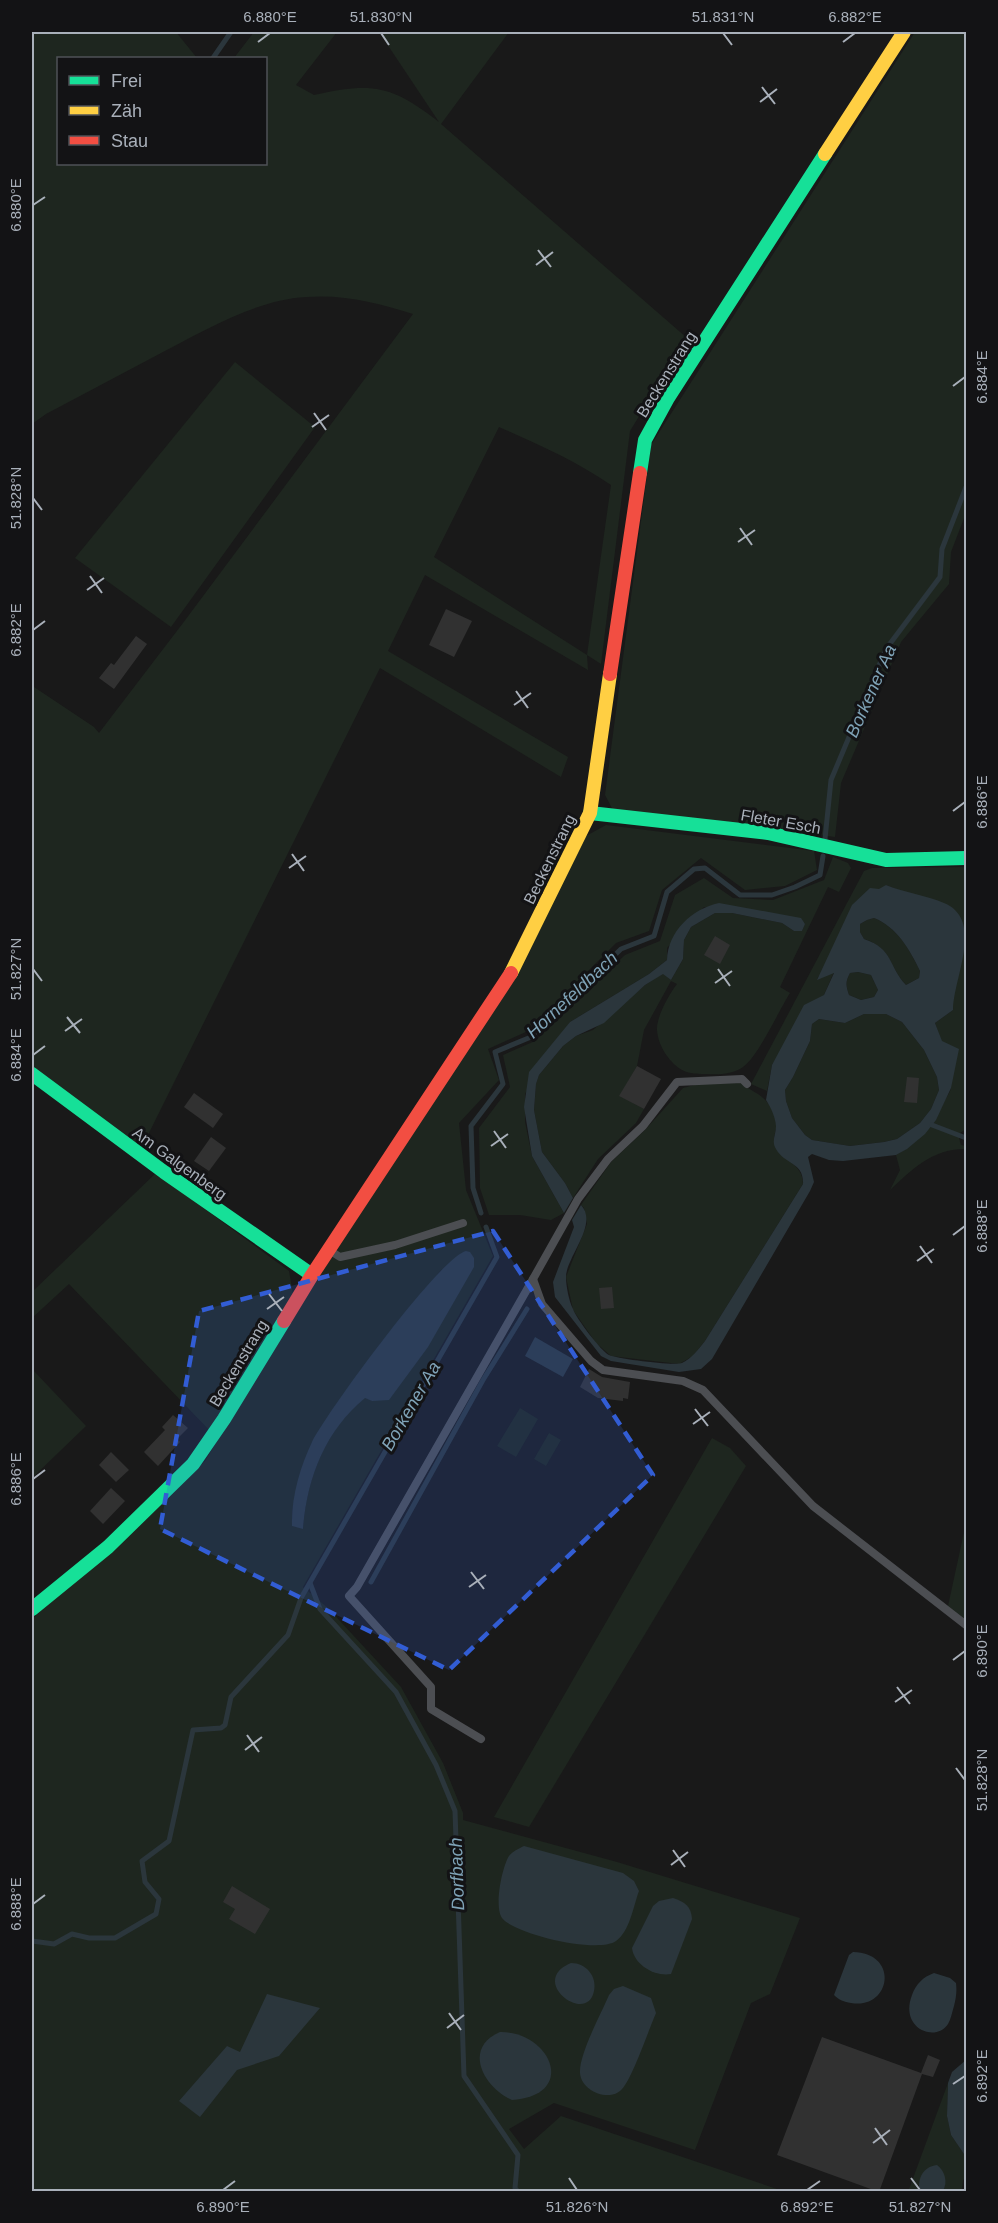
<svg xmlns="http://www.w3.org/2000/svg" width="998" height="2223" viewBox="0 0 998 2223" font-family="Arial,sans-serif">
<style>
.green{fill:#1e261f;fill-rule:evenodd}
.water{fill:#2b363c;fill-rule:evenodd}
.lines{fill:none;stroke-linecap:round;stroke-linejoin:round}
.stream{stroke:#2b363c;stroke-width:5}
.building{fill:#313131}
.lane{stroke:#4c4e52;stroke-width:8}
.fast{stroke:#16e098;stroke-width:14}
.slow{stroke:#ffcf43;stroke-width:14}
.jam{stroke:#f24e42;stroke-width:14}
.marked{fill:#325dd4;fill-opacity:0.2;stroke:#325dd4;stroke-width:4.5;stroke-dasharray:12 8;stroke-linejoin:round}
.ticks{fill:none;stroke:#a9b0ba;stroke-width:2}
.labels{text-anchor:middle;stroke-width:6;stroke-linejoin:round;paint-order:stroke}
.street-label{font-size:16px;fill:#a9b0ba;stroke:#131315}
.water-label{font-size:18px;font-style:italic;fill:#7fa3b7;stroke:#131315}
.neatline{fill:none;stroke:#a9b0ba;stroke-width:2}
.ticks-label{font-size:15px;text-anchor:middle;fill:#a9b0ba}
</style>
<rect width="100%" height="100%" fill="#191919"/>
<g class="green">
<path d="M32,32H176L197,58H58V164H266V58H234L254,32H337L296,85L314,95C373,82 391,85 439,122L379,32H509L441,124L687,338L630,431L601,664L587,655L588,670L425,575L388,651L568,757L561,777L380,668L142,1147L32,1068V691L34,687L94,727L99,733L183,623L413,314C378,303 344,294 306,297C256,300 207,329 163,352C124,373 85,393 46,414L32,424ZM499,427C538,444 576,461 611,485L587,655L434,557Z"/>
<path d="M915,32H966V513L951,552L949,584L901,642L841,783L835,837L613,810L605,795L651,445Z"/>
<path d="M235,362L315,427L171,627L75,558Z"/>
<path d="M606,825L814,851L817,870L785,886L745,890L701,858L662,890L649,931L616,943L528,1031L488,1049L499,1080L459,1123L466,1190L493,1256L303,1587L328,1608L401,1687L443,1763L463,1813V1820L617,1862L800,1918L770,1994L751,2003L695,2150L554,2103L509,2129L524,2149L561,2116L783,2191L32,2192V1619L205,1461L586,836ZM442,1269L372,1401L365,1397C325,1431 307,1477 303,1528L293,1526L292,1513L303,1466L380,1344Z"/>
<path d="M833,857L848,863L851,868L839,892L828,887L780,987L790,993C779,1010 758,1057 743,1067C733,1074 719,1075 707,1074C700,1074 691,1074 684,1071C670,1064 658,1046 657,1030C656,1018 669,994 677,984L671,981L644,1030L637,1066L620,1096L644,1109L636,1123L598,1159L573,1198L565,1183L542,1152L534,1110L536,1084L539,1075L563,1046L576,1036L593,1030L645,985L663,973L671,980L683,959L684,940L691,927L715,913H732L782,923L794,931H802L805,923L704,907L667,948V960L649,974L570,1022L525,1094V1122L532,1156L564,1213L551,1220L520,1215H489L480,1188L479,1128L510,1087L503,1055L535,1041L625,955L660,941L675,895L704,878L733,898L773,900L824,880Z"/>
<path d="M966,867V1129L960,1133L959,1138L961,1145L966,1146V1149C934,1148 912,1169 890,1190L900,1170L896,1155C920,1142 934,1124 945,1100C947,1096 951,1091 951,1087C952,1075 940,1036 935,1023L953,1010V998L966,931L896,889L886,885L817,979L834,972L824,995L772,1065L767,1091L751,1084L864,871L872,868Z"/>
<path d="M874,918C897,927 910,950 920,971L919,978L906,985C889,967 892,948 864,939L860,932V924L867,920Z"/>
<path d="M858,972L871,975L878,990L874,997L861,1000L849,995C846,986 845,982 850,973Z"/>
<path d="M864,1014H886L902,1022L924,1050L937,1077L939,1090L931,1109L920,1123L897,1139L884,1142L850,1146L812,1140L805,1135L792,1118L786,1101L785,1090L793,1077L810,1041L812,1024L819,1019L845,1023Z"/>
<path d="M740,1083C748,1089 761,1094 767,1102C773,1109 777,1120 776,1129C775,1135 773,1138 775,1143C783,1163 803,1163 803,1184L705,1341L693,1356L679,1364L611,1356L596,1343L573,1310L566,1277L587,1224L584,1208L581,1205L611,1162L645,1130L683,1088L698,1084Z"/>
<path d="M156,1173L289,1271L293,1294L210,1431L69,1284L32,1318V1292Z"/>
<path d="M32,1369L86,1426L32,1478Z"/>
<path d="M520,1408L538,1419L516,1457L497,1446Z"/>
<path d="M549,1433L561,1440L546,1466L534,1459Z"/>
<path d="M712,1438L730,1448L746,1466L529,1827L494,1817Z"/>
<path d="M966,1523V1620L948,1606Z"/>
<path d="M948,2083L947,2116L951,2135L966,2157V2177L963,2180L962,2191H943L945,2186L918,2185L919,2191L908,2192Z"/>
</g>
<g class="water">
<path d="M886,885C905,893 926,895 944,903C985,920 953,978 953,1010L935,1023L942,1041L959,1049L951,1088L936,1120L925,1134L907,1149L896,1155L843,1161L829,1160L812,1154L808,1157L814,1182L810,1191L712,1359L701,1369L679,1372L611,1361L601,1356L555,1297L553,1282L574,1227L572,1220L581,1205C599,1224 566,1257 566,1277C566,1286 569,1301 573,1309C576,1318 601,1351 609,1355C618,1359 674,1366 682,1363C692,1358 698,1350 705,1341L803,1184C804,1162 785,1165 776,1149C771,1141 776,1135 776,1126C775,1116 771,1108 766,1100L772,1065L804,1005L824,995L834,973L817,980L852,905L870,888L879,889ZM874,918C897,927 910,950 920,971L919,978L906,985C888,966 894,949 864,939L860,932V924L867,920ZM858,972L871,975L878,990L874,997L861,1000L849,995C846,986 845,982 850,973ZM864,1014H886L902,1022L924,1050L937,1077L939,1090L931,1109L920,1123L897,1139L884,1142L850,1146L812,1140L805,1135L792,1118L786,1101L785,1090L793,1077L810,1041L812,1024L819,1019L845,1023Z"/>
<path d="M719,903L801,918L805,924L802,931H794L782,923L732,913H715L691,927L684,940L683,959L671,980L663,974L645,985L604,1023L576,1036L563,1046L539,1075L536,1084L534,1110L542,1152L565,1183L573,1198L564,1213L532,1156L524,1107L529,1072L570,1022L649,974L667,960C668,931 692,909 719,903Z"/>
<path d="M466,1251L470,1252L474,1258V1267L428,1347L389,1400L372,1401L365,1398C325,1431 307,1478 303,1529L292,1526C291,1498 300,1467 312,1442C327,1412 440,1257 466,1251Z"/>
<path d="M535,1337L573,1359L563,1377L525,1356Z"/>
<path d="M524,1846L623,1873L634,1881L639,1891C633,1907 630,1931 616,1941C598,1954 514,1934 502,1918C494,1907 502,1867 509,1856C513,1851 518,1849 524,1846Z"/>
<path d="M673,1898C685,1902 691,1906 692,1919L671,1974C655,1977 634,1965 632,1948L653,1906L659,1901Z"/>
<path d="M853,1952C900,1953 891,2010 851,2003C844,2002 839,2000 834,1995L849,1955Z"/>
<path d="M571,1963C586,1963 597,1976 594,1991C587,2026 527,1981 571,1963Z"/>
<path d="M934,1973L950,1978L956,1983C957,1992 956,1998 954,2006C952,2012 951,2019 948,2024C936,2043 899,2029 912,1995C916,1984 923,1977 934,1973Z"/>
<path d="M623,1986L651,1998L656,2013C649,2029 632,2079 622,2089C610,2103 581,2091 580,2073C579,2054 601,2014 609,1995L614,1989Z"/>
<path d="M267,1994L320,2008L279,2056L237,2070L200,2117L179,2101L227,2046L240,2052Z"/>
<path d="M500,2032C550,2031 579,2095 512,2100C484,2088 462,2048 500,2032Z"/>
<path d="M966,2060V2157L951,2135L947,2116L948,2083L952,2072Z"/>
<path d="M937,2165C945,2171 948,2182 943,2191H919C918,2179 922,2167 937,2165Z"/>
</g>
<g class="lines">
<g class="stream">
<path d="M213,58L231,32"/>
<path d="M825,839L831,780L886,649L940,577L942,549L966,487"/>
<path d="M932,1125L966,1138"/>
<path d="M481,1213L473,1188L471,1126L503,1084L495,1052L531,1037L621,949L654,936L667,892L694,869L705,868L740,895H772L795,887L820,875L823,856"/>
<path d="M371,1582L483,1380L527,1309"/>
<path d="M310,1583L320,1609L396,1692L436,1765L455,1811L464,2076L518,2155L515,2188L518,2192"/>
<path d="M32,1941L54,1944L72,1934L89,1938H115L156,1914L159,1899L145,1882L142,1861L169,1841L193,1730L221,1728L225,1725L231,1697L288,1635L301,1598L497,1257L486,1227"/>
</g>
</g>
<g class="building">
<path d="M446,609L472,621L454,657L429,645Z"/>
<path d="M136,636L147,644L114,689L99,678L111,663L114,665Z"/>
<path d="M715,936L730,945L720,964L704,955Z"/>
<path d="M637,1066L661,1079L644,1109L619,1096Z"/>
<path d="M907,1077L919,1078L917,1103L904,1102Z"/>
<path d="M194,1093L223,1114L213,1128L184,1107Z"/>
<path d="M211,1137L226,1148L209,1171L194,1161Z"/>
<path d="M612,1287L614,1308L601,1309L599,1288Z"/>
<path d="M589,1369L602,1377L630,1382L628,1399L623,1398V1401L598,1398L580,1387Z"/>
<path d="M173,1415L188,1428L177,1439L180,1442L158,1466L144,1452L165,1430L162,1427Z"/>
<path d="M111,1452L129,1470L116,1482L99,1465Z"/>
<path d="M111,1488L125,1501L103,1524L90,1511Z"/>
<path d="M232,1886L270,1909L255,1934L229,1919L235,1909L223,1902Z"/>
<path d="M822,2037L921,2073L928,2055L940,2060L933,2077L922,2074L879,2192L777,2155Z"/>
</g>
<g class="lines">
<g class="lane">
<path d="M329,1250L340,1257L395,1245L463,1223"/>
<path d="M533,1279L578,1199L608,1159L643,1126L677,1082L742,1079L747,1084"/>
<path d="M481,1739L431,1709V1687L349,1596L357,1587L533,1279L542,1304L591,1361L603,1370L683,1381L703,1390L813,1506L966,1625"/>
</g>
<g class="fast">
<path d="M640,473L645,440L668,398L825,154"/>
<path d="M590,813L768,833L886,860L966,858"/>
<path d="M32,1074L164,1172L312,1275"/>
<path d="M32,1609L108,1547L193,1464L224,1419L284,1321"/>
</g>
<g class="slow">
<path d="M825,154L904,32"/>
<path d="M511,973L590,813L610,674"/>
</g>
<g class="jam">
<path d="M610,674L640,473"/>
<path d="M284,1321L312,1275L511,973"/>
</g>
</g>
<path class="marked" d="M493,1231L653,1475L449,1670L160,1529L199,1311Z"/>
<path class="ticks" d="M381,33L389,45M723,33L732,45M258,42L270,33M843,42L855,33M762,87L775,104M760,102L777,89M33,205L45,197M538,250L551,267M536,265L553,252M953,386L965,377M314,413L326,430M312,427L329,415M33,498L42,510M740,528L752,545M738,542L755,530M90,576L102,593M87,590L104,578M33,630L45,621M516,691L528,708M514,705L531,693M953,811L965,802M292,854L304,871M289,868L306,856M33,969L42,981M718,969L730,986M715,983L732,971M67,1017L80,1033M65,1031L82,1019M33,1055L45,1046M494,1131L506,1148M491,1146L508,1134M953,1235L965,1226M920,1246L932,1263M917,1261L934,1249M269,1294L282,1311M267,1309L284,1297M695,1409L708,1426M693,1424L710,1412M33,1479L45,1470M471,1572L484,1589M469,1587L486,1575M953,1660L965,1651M897,1687L910,1704M895,1702L912,1690M247,1735L259,1752M245,1750L262,1737M956,1768L965,1780M673,1850L685,1867M671,1865L688,1852M33,1904L45,1895M449,2013L461,2030M447,2028L464,2015M953,2084L965,2076M875,2128L887,2145M873,2143L890,2130M569,2178L577,2190M911,2178L920,2190M223,2190L235,2181M807,2190L820,2181"/>
<g class="labels">
<g class="street-label">
<text transform="translate(666 374) rotate(-58)" y="6">Beckenstrang</text>
<text transform="translate(781 821) rotate(10)" y="6">Fleter Esch</text>
<text transform="translate(549 859) rotate(-64)" y="6">Beckenstrang</text>
<text transform="translate(180 1163) rotate(36)" y="6">Am Galgenberg</text>
<text transform="translate(238 1363) rotate(-59)" y="6">Beckenstrang</text>
</g>
<g class="water-label">
<text transform="translate(871 691) rotate(-66)" y="6">Borkener Aa</text>
<text transform="translate(572 995) rotate(-43)" y="6">Hornefeldbach</text>
<text transform="translate(411 1406) rotate(-60)" y="6">Borkener Aa</text>
<text transform="translate(457 1874) rotate(-92)" y="6">Dorfbach</text>
</g>
</g>
<rect width="998" height="2223" fill="none" stroke="#131315" stroke-width="66"/>
<rect x="57" y="57" width="210" height="108" fill="#131315" stroke="#4f5257" stroke-width="1.5"/>
<rect x="69" y="76" width="30" height="9" fill="#16e098" stroke="#4f5257" stroke-width="1.5"/>
<text x="111" y="87" font-size="18" fill="#a9b0ba">Frei</text>
<rect x="69" y="106" width="30" height="9" fill="#ffcf43" stroke="#4f5257" stroke-width="1.5"/>
<text x="111" y="117" font-size="18" fill="#a9b0ba">Zäh</text>
<rect x="69" y="136" width="30" height="9" fill="#f24e42" stroke="#4f5257" stroke-width="1.5"/>
<text x="111" y="147" font-size="18" fill="#a9b0ba">Stau</text>
<rect x="33" y="33" width="932" height="2157" class="neatline"/>
<g class="ticks-label">
<text x="270" y="22">6.880°E</text>
<text x="381" y="22">51.830°N</text>
<text x="723" y="22">51.831°N</text>
<text x="855" y="22">6.882°E</text>
<text transform="translate(16 205) rotate(-90)" y="5">6.880°E</text>
<text transform="translate(982 377) rotate(-90)" y="5">6.884°E</text>
<text transform="translate(16 498) rotate(-90)" y="5">51.828°N</text>
<text transform="translate(16 630) rotate(-90)" y="5">6.882°E</text>
<text transform="translate(982 802) rotate(-90)" y="5">6.886°E</text>
<text transform="translate(16 969) rotate(-90)" y="5">51.827°N</text>
<text transform="translate(16 1055) rotate(-90)" y="5">6.884°E</text>
<text transform="translate(982 1226) rotate(-90)" y="5">6.888°E</text>
<text transform="translate(16 1479) rotate(-90)" y="5">6.886°E</text>
<text transform="translate(982 1651) rotate(-90)" y="5">6.890°E</text>
<text transform="translate(982 1780) rotate(-90)" y="5">51.828°N</text>
<text transform="translate(16 1904) rotate(-90)" y="5">6.888°E</text>
<text transform="translate(982 2076) rotate(-90)" y="5">6.892°E</text>
<text x="223" y="2212">6.890°E</text>
<text x="577" y="2212">51.826°N</text>
<text x="807" y="2212">6.892°E</text>
<text x="920" y="2212">51.827°N</text>
</g>
</svg>
